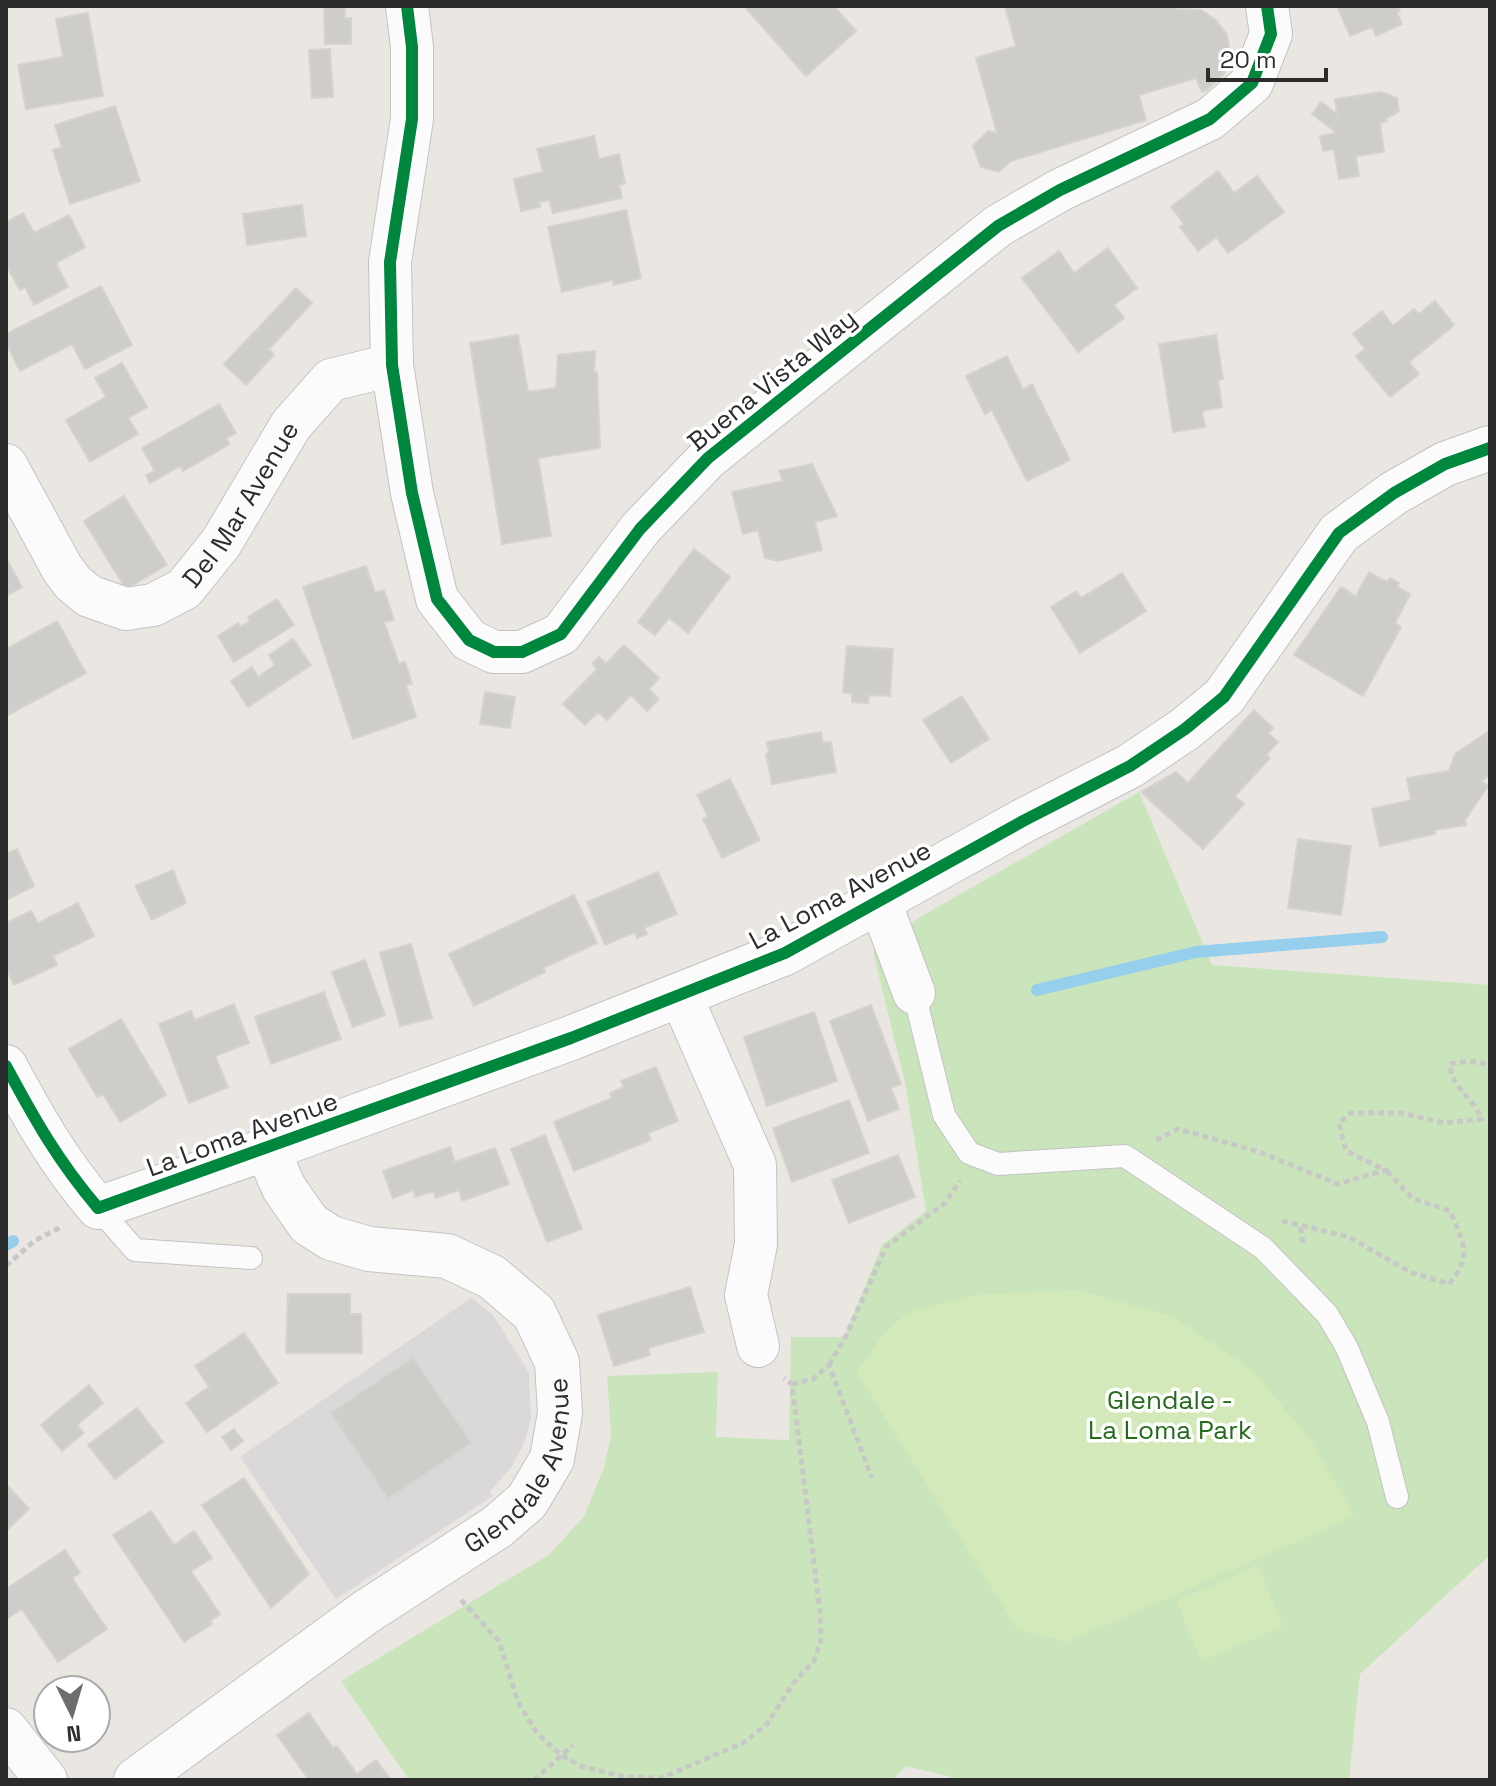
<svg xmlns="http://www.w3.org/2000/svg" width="1496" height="1786" viewBox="0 0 1496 1786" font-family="'Space Grotesk',sans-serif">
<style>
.industrial{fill:#dad8d9}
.green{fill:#cae5bb}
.pitch{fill:#d3e9b9}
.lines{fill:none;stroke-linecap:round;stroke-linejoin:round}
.stream{stroke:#96cfeb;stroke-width:12}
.building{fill:#cfcdc9;stroke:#d5d3ce;stroke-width:2}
.service-casing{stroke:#c3c3c3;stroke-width:24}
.minor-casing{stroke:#c3c3c3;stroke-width:44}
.tertiary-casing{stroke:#c3c3c3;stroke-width:46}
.path{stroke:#c8c8c7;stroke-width:5;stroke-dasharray:6 4;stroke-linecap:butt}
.service{stroke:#fcfbfb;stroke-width:22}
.minor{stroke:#fcfbfb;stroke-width:42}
.tertiary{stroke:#fcfbfb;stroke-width:44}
.cycleway-casing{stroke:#fff;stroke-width:17}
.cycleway{stroke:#00873e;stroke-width:12}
.labels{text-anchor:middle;stroke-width:7;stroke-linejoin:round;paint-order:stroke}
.street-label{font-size:26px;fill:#2c2c2c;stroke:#fff}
.park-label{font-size:26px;fill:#256a1b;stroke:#fff}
</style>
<rect width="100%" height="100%" fill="#eae7e2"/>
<path class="industrial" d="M471,1298L493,1315L529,1373L531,1419L524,1443L511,1468L490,1491L493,1496L336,1599L240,1457Z"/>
<path class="green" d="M1139,792L1212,965L1490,985V1555L1360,1674L1349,1780H963L906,1766L892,1780H409L341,1681L550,1554L584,1516L604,1468L611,1434L607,1376L718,1372L716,1437L789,1440L791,1337H844L882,1245L926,1211L905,1083L873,952L920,917Z"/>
<g class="pitch">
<path d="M1078,1290L1171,1316L1252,1370L1311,1440L1354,1516L1067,1642L1018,1630L857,1373L879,1340L907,1313L978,1295Z"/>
<path d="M1258,1566L1283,1626L1201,1661L1177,1601Z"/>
</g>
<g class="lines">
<g class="stream">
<path d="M1037,990L1196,952L1382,937"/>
<path d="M6,1245L13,1241"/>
</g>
</g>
<g class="building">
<path d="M316,6H345V18H351V44H325L324,7Z"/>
<path d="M744,6H834L856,31L806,76Z"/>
<path d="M1005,6H1176L1177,9L1201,10L1216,20L1227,35L1230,53L1224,74L1207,90L1202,92L1196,78L1139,95L1146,120L1011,161L999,172L981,167L973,146L988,131L997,133L976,58L1016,46Z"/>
<path d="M1337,6H1398L1400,11L1397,12L1402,24L1376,36L1372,27L1350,36Z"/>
<path d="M88,13L103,96L26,109L18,65L63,57L56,19Z"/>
<path d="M330,49L333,97L312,98L309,50Z"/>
<path d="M1381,92L1397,98L1399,111L1386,119L1387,121L1380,123L1384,152L1356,156L1359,176L1339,179L1334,149L1323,151L1320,136L1337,133L1312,114L1321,102L1337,114L1335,99Z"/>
<path d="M115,106L140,181L70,204L53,150L62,147L55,125Z"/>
<path d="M594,136L599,159L619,154L625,183L619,185L622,198L553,213L549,200L539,202L540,207L521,211L514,179L543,172L537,149Z"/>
<path d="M1218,171L1234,193L1257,176L1284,212L1228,253L1216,237L1198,251L1180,227L1184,224L1171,207Z"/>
<path d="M302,205L306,236L247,245L243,214Z"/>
<path d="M626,210L641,278L614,285L613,280L562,292L548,227Z"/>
<path d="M23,213L34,233L69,215L85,247L56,263L68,287L34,305L25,287L20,290L6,265V222Z"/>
<path d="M1108,248L1137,288L1114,305L1124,318L1078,352L1022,278L1059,251L1074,273Z"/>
<path d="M101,286L132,345L85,369L72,344L20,371L6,343V334Z"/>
<path d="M296,288L312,303L269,349L274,355L246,385L224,364Z"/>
<path d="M1435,301L1454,325L1409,362L1419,374L1390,397L1356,356L1365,349L1353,334L1382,311L1393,326L1414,309L1419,314Z"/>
<path d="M518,335L528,392L556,388L558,355L595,351L594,372H597L600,448L538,458L551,536L502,544L470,343Z"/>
<path d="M1216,335L1223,379L1218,380L1222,407L1202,411L1205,427L1173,432L1159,344Z"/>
<path d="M1007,356L1023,389L1032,384L1070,460L1027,481L992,410L985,414L966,376Z"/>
<path d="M122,363L147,407L128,418L138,434L90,462L66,420L106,397L95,378Z"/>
<path d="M219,404L236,433L226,438L230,444L183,471L180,466L150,483L146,475L155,471L142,448Z"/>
<path d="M812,464L837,516L815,522L822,550L778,561L765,558L758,530L743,534L732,492L783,481L779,471Z"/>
<path d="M124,496L167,565L126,589L84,521Z"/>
<path d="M694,549L730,577L688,633L669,618L655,635L638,622Z"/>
<path d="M6,558L22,587L6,596Z"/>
<path d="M366,566L375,593L384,590L394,620L384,622L399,664L405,662L412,684L406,685L416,717L353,739L303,587Z"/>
<path d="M1369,572L1387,582L1390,578L1399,583L1397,587L1410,594L1395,623L1401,627L1363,696L1294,655L1341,587L1356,596Z"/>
<path d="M1122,573L1146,611L1080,653L1051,607L1076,591L1081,598Z"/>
<path d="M277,599L294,625L234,662L218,636L238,623L240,627L250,621L248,617Z"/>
<path d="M57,621L86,673L6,716V649Z"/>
<path d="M293,639L311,665L248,707L231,681L252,667L258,677L275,665L269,655Z"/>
<path d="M624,645L659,678L649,689L659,699L647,711L631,695L607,720L598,712L585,725L563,704L597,669L592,664L599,657L606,664Z"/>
<path d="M847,646L893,649L890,696L869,695L868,703L852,702V694L843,692Z"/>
<path d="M485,692L515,697L510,728L480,724Z"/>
<path d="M962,696L989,739L951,763L923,720Z"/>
<path d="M1254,710L1273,728L1268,733L1278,742L1266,755L1270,758L1235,796L1244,804L1203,849L1141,792L1176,772L1188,783Z"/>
<path d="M821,732L823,743L831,742L836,772L772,784L766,754L769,753L767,742Z"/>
<path d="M1488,732L1490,775L1481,781L1488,786L1465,820L1466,825L1434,830L1435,834L1380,846L1372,809L1411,800L1407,778L1449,771L1455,754Z"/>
<path d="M730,779L760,840L722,858L703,819L708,816L697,795Z"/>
<path d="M1298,839L1351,846L1341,915L1288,908Z"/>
<path d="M17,849L34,886L6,900V854Z"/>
<path d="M173,870L186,903L152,920L135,886Z"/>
<path d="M658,872L677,914L644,928L647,934L637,938L635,932L605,945L587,902Z"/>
<path d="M574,895L597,943L543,968L545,972L474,1006L449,954Z"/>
<path d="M78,903L94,936L53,956L57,965L14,985L6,968V923L31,911L38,923Z"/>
<path d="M411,944L432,1018L400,1026L380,953Z"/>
<path d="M365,960L385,1015L353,1027L332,972Z"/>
<path d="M324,992L341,1039L271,1064L255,1017Z"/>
<path d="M234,1004L249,1043L215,1056L228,1087L189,1103L159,1024L191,1011L195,1020Z"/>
<path d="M871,1005L901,1084L891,1088L899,1109L868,1121L830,1021Z"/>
<path d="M814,1012L837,1081L767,1106L744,1037Z"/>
<path d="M121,1019L166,1095L120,1122L103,1094L97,1097L69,1049Z"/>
<path d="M656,1067L678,1121L648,1133L651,1140L574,1171L554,1122L612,1098L610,1093L624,1087L621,1081Z"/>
<path d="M849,1100L869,1153L792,1182L773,1128Z"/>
<path d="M545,1135L582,1229L547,1242L511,1149Z"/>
<path d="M450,1147L455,1162L495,1148L509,1184L462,1201L459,1190L436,1198L433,1191L416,1197L413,1190L393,1198L383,1171Z"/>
<path d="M898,1155L915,1197L849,1223L832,1180Z"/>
<path d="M690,1287L704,1332L648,1348L650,1355L614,1366L598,1315Z"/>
<path d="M288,1294H350V1314H361L362,1353H286Z"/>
<path d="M244,1333L278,1383L207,1432L186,1403L209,1387L195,1366Z"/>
<path d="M413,1358L471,1443L388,1498L331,1413Z"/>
<path d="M89,1385L103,1403L77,1425L84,1433L62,1451L41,1425Z"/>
<path d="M137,1408L163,1442L115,1479L88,1445Z"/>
<path d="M234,1429L243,1441L231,1450L222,1437Z"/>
<path d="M244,1478L309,1574L271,1608L202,1505Z"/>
<path d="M6,1484L29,1509L6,1531Z"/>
<path d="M151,1511L174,1545L194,1531L212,1558L191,1571L220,1614L210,1621L212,1624L184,1642L113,1535Z"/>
<path d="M65,1550L80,1573L72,1578L107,1629L58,1662L22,1609L6,1619V1589Z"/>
<path d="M309,1713L333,1748L337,1746L357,1774L376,1760L391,1780H309L277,1735Z"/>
</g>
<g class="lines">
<g class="service-casing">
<g id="service">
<path d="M914,993L944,1115L969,1153L998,1164L1125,1156L1263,1248L1327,1314L1347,1348L1378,1422L1397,1497"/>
<path d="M98,1208L135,1250L251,1258"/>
</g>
</g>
<g class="minor-casing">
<g id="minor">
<path d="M407,6L412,47V119L390,262L392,365L412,493L437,599L469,640L494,652H522L561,634L640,529L708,458L998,226L1060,190L1210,119L1252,83L1271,34L1267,6"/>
<path id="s1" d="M6,465L62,568L73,583L89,596L126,609L153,605L184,589L221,543L291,425L331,380L392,365"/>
<path d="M880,902L914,993"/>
<path d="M681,996L755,1165L756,1244L746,1295L758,1346"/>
<path d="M6,1066C35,1120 58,1161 98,1208L267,1149"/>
<path d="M6,1729L46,1780"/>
</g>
</g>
<g class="tertiary-casing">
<g id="tertiary">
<path id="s2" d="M136,1780L366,1612L497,1527L527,1501L552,1459L560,1413L557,1362L534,1313L492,1277L447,1256L369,1249L331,1238L309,1224L284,1188L267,1149L571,1038L785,953L1023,821L1130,766L1185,729L1224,697L1339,533L1394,493L1445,464L1490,448"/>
</g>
</g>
<g class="path">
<path d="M1156,1140L1178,1129L1257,1151L1338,1184L1386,1170L1346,1151L1339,1123L1351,1113H1401L1445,1123L1482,1119C1474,1099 1450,1086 1450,1064L1469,1061L1490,1065"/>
<path d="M1282,1221L1300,1225"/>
<path d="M1303,1243L1300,1225L1349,1237L1410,1272L1449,1284C1473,1256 1463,1241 1450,1211L1412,1198L1386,1170"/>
<path d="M6,1266L34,1241L63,1226"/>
<path d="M829,1365L846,1336L886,1247L945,1203L960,1181"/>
<path d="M792,1384L813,1379L829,1365L872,1478"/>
<path d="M461,1600L499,1641L518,1702L537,1733L561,1755L583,1767L626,1777L661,1778L743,1743L767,1724L795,1681L814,1661L821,1640L820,1612L792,1384L784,1378"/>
<path d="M534,1780L573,1745"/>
</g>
<use href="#service" class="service"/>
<use href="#minor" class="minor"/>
<use href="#tertiary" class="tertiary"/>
<g class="cycleway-casing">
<g id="cycleway">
<path d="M407,6L412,47V119L390,262L392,365L412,493L437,599L469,640L494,652H522L561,634L640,529L708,458L998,226L1060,190L1210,119L1252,83L1271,34L1267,6"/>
<path d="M6,1066C35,1120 58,1161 98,1208L571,1038L785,953L1023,821L1130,766L1185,729L1224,697L1339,533L1394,493L1445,464L1490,448"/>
</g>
</g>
<use href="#cycleway" class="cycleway"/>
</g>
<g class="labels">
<g class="street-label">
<text transform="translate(772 380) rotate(-39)" y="9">Buena Vista Way</text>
<text dy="9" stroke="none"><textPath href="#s1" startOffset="360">Del Mar Avenue</textPath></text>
<text transform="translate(840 895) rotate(-28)" y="9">La Loma Avenue</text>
<text transform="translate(242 1134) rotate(-20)" y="9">La Loma Avenue</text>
<text dy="9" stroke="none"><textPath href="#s2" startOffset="508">Glendale Avenue</textPath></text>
</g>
<g class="park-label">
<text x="1170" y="1409">Glendale -<tspan x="1170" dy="30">La Loma Park</tspan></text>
</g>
</g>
<rect width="1496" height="1786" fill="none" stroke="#2c2c2c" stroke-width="16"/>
<g transform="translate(72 1714) rotate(175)"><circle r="38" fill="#ffffff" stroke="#ababab" stroke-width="2"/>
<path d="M0-6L14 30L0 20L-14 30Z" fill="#6e6d6c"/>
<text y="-12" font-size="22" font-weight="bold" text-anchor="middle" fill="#2c2c2c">N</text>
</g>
<path d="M1208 68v12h118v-12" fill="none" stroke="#2c2c2c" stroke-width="4"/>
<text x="1220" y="68" font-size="24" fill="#2c2c2c" stroke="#ffffff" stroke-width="6" paint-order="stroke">20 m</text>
</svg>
